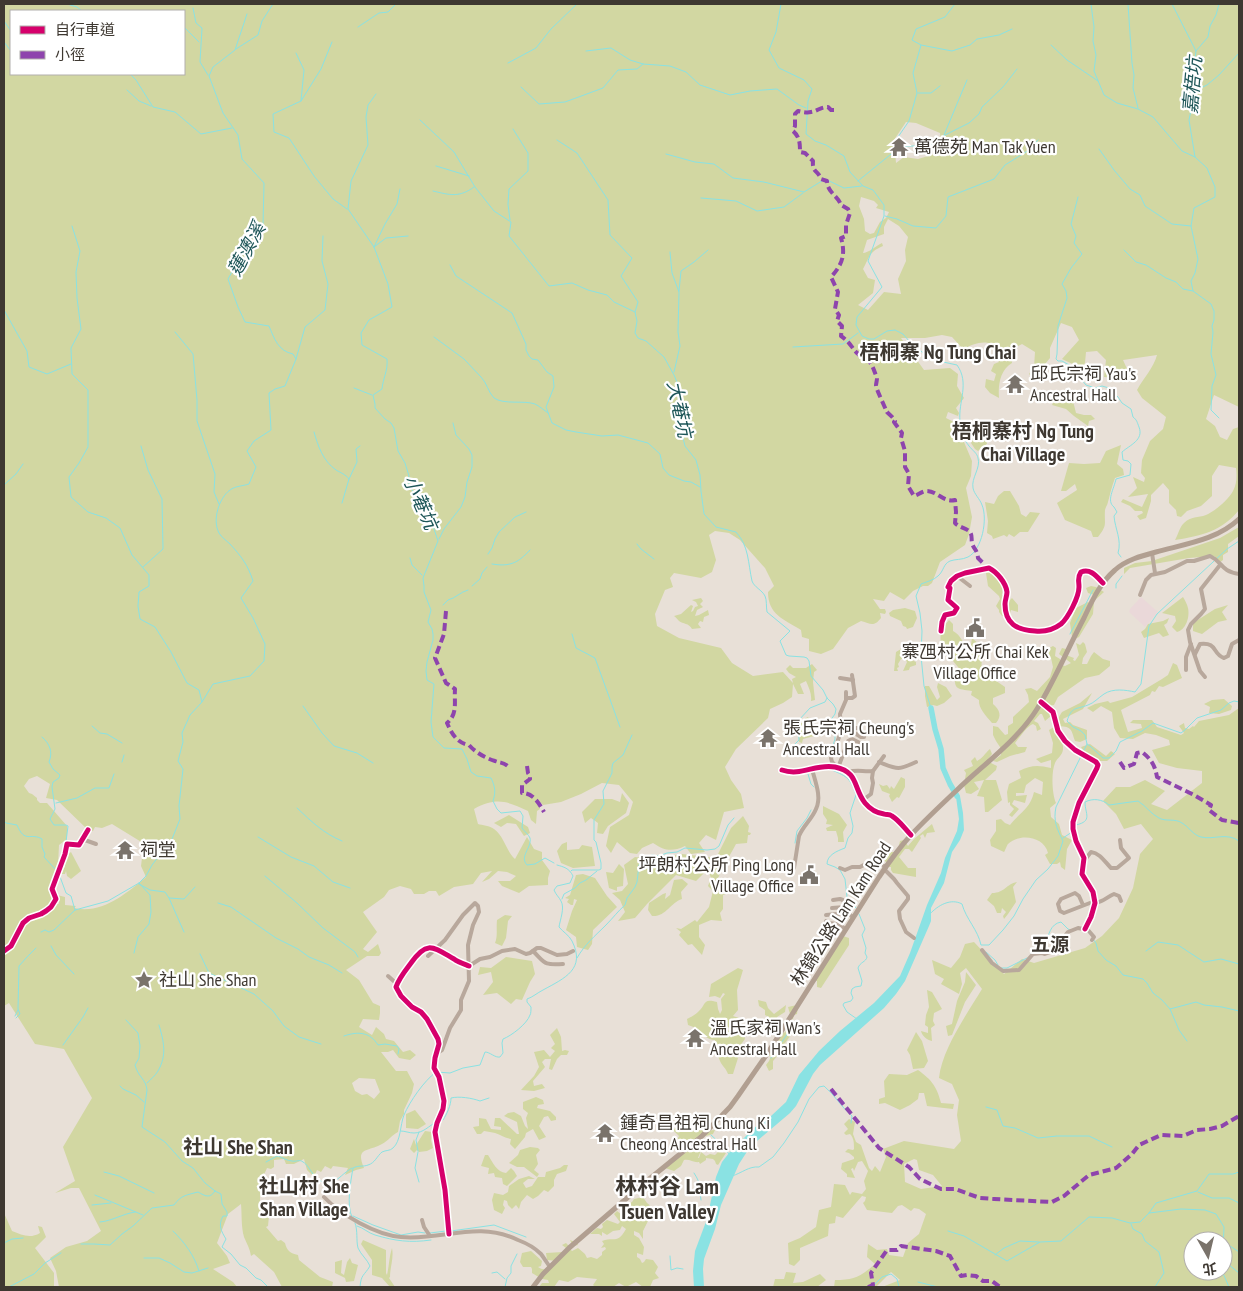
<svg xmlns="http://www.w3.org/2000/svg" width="1243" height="1291" viewBox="0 0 1243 1291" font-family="'PT Sans Narrow','Noto Sans TC',sans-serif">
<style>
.industrial{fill:#ead8d9}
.green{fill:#d2d7a2;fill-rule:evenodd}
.water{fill:#8ae2e3}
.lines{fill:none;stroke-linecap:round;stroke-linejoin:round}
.stream{stroke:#8ae2e3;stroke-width:1}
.river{stroke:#8ae2e3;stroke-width:5.5}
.minor{stroke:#b8a89c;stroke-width:4}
.major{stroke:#b19f91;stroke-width:5}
.quiet{stroke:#8e44ad;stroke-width:4;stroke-dasharray:8 4;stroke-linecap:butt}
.cycleway-casing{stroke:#fff;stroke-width:8}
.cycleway{stroke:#d6006c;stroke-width:5}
.labels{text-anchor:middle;stroke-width:4.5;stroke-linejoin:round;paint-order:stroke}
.poi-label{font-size:18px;fill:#3e3831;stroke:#fff;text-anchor:start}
.street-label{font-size:18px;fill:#3e3831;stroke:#fff}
.water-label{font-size:19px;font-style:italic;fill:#1e5658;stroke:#fff}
.neighbourhood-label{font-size:19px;font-weight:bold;fill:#3e3831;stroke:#fff}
.quarter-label{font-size:20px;font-weight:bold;fill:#3e3831;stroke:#fff}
.district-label{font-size:22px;font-weight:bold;fill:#3e3831;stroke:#fff}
</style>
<rect width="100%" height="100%" fill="#e8e0d7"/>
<path class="industrial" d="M1141,597L1158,612L1145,627L1129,612L1130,609Z"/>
<g class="green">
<path d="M4,4H1239V407L1214,395L1206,419L1215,426L1220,437L1227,440L1233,429L1239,427V425V510C1222,531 1201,536 1175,540C1178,535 1180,526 1184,523C1191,516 1198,518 1206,515C1215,511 1228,500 1233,491C1237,484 1237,475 1236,468L1219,465L1212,476V496L1201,506L1187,511L1181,517L1177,516L1176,510L1169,503V490L1163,483L1151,495V501L1146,518L1140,520L1137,516L1143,513L1142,511H1135L1130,506L1121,502L1123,499L1142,507L1148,494L1128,497L1137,488L1133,477L1144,482L1145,478L1141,473L1142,460L1150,441L1163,429L1166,417L1142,398L1137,390C1143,379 1154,367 1157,355L1123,360L1128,371L1125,378L1104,377L1106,360L1097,351L1086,352L1085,363L1081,368L1062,359L1079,340L1072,327L1061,323L1050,348V358L1045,364L1041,377L1037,381L1029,374L1034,367L1035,352L1022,344C1008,351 1011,348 1012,363C1000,370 998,385 999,398L990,393L985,387L986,379L994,381L996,374L991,371L994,364L999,362L997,357L999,351C990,337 975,343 963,349L952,337L942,335L925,338H901L924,370L950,368L958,374L957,386L964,398L956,408L959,413L958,416L948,412L946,418L956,423L972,461L971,476L966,488L972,517L969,534L965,545L940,562L932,583L928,586H923L913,591L904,600L890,592L884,601L873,599L880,609H885L886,612L885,614L880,613L881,618C874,627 871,624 861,621L848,628L833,649L821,654L809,651V639L802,637L801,630C784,619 768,615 768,592L774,586L765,568L740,540L729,533L715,531L709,535L716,560L712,572L701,578L674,573L670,578L673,587L665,590L655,614L657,626L679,638L721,648L732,663L753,676L783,672L793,683L792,679L796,677L789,673L786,669L790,665L793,668H806L812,664L817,670L814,672L813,682L815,700L811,701C812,694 809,688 806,681L800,684L804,694H798L793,684L792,697L783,703L770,709L768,718L736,749L725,767L731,780L741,794L744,808L724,812L716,840L706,835L699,843L705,852L691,854L685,846C672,852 665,851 653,843L642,848L637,854L630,853L617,842L611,853L606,846L610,827L629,815L633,802L619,785L602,783L581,794L561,802L543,805L538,800L540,809L537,811L536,824L531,820L528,811C507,801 496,797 474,809L478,824C482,825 490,826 494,829C504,836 506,851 515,859L527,837L534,849L542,852V860L550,871L548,878V885L529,886L519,893L502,886L498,881H510L516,876L507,872L498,871L489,879L482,882L492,871L481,873L473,884L454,887L439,896L436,891H429L424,894H414L411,889L400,886L389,890L384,897L363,912L377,932L363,949L368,952L378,944L381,953L379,956H367L346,970L359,980L373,1003L380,1006V1013L379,1020L363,1019L359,1027L372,1035L376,1027L384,1034L386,1039L394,1041L403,1052L410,1050L416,1055L410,1060L399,1058L393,1050L388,1052H381L396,1071H407L414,1084L412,1093L404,1110V1114L400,1121L398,1132C392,1135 388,1141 382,1144C368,1152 355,1147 364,1168L356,1170L345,1175L348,1168L333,1166L331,1169L325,1166L321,1172L317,1170L314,1177L307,1170L304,1159L294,1164H286L284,1159L274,1160V1167L271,1169L267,1168C264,1176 256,1186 262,1194L260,1197V1206L265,1207L269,1216L268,1226L266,1227L278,1241L281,1240L285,1243C287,1251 290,1253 298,1255L299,1260L320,1277L333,1282L332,1287H282L274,1272L254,1254L251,1256C250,1249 247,1244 244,1237C241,1226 242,1215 241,1204L228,1214L217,1243L227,1256L230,1263L213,1269L233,1282L237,1287H59L56,1271L50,1258L66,1247L87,1241L101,1231L79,1188H71L55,1193L75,1181L63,1147L92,1098L64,1049L35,1044L9,1003L4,1006ZM11,11H184V74H11ZM906,122L916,123L940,133L942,152L918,159L904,157L896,163L894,140ZM861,197L874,201L878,205L876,208L889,212L886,218L880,222L874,233L870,234L865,231L864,219L859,206ZM888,219L899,226L908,237L905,250L906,261L898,279L901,294L884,292L868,310L858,305L873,293L875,280L868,278L863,269C870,256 869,252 883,246L882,243C876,246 868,253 863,253L867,240L884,234V227ZM37,776L50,784L46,798L57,800L87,829V832L93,831L95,827L102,828L112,824L143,843L150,856L142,858L141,866L146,877C127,893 101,915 74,908L76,906L65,905V897L57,895L59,904L55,903V902L49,889L58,866L59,845L67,839V826L47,803H40L37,800V798L32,794L29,793L24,786L29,779ZM359,1078L375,1079L380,1092L374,1099L367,1094L362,1095L355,1091L352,1083Z"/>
<path d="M1067,396L1073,401L1076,413L1084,415H1091L1095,419L1089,421L1088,426L1074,416L1066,409L1052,405L1054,401L1061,397Z"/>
<path d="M973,425L985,434L987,444L978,451L975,449L971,443L973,440L969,431Z"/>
<path d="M1121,445L1117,464L1123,469L1124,475L1115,478C1112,486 1110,494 1108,502C1107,506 1106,506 1105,510C1104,524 1108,524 1098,537H1093L1091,531L1065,520L1057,503L1077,490L1075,484L1066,491H1061L1069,463L1084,464L1100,463L1106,451Z"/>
<path d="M1004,491H1010L1019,506L1021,514L1026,517L1030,512L1040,513L1028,532H1020L1014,537L1009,534L1007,537L1004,535L993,539L992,536L987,533L988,521L985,502L994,504L998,496Z"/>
<path d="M1239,527V536L1228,544V552L1223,555V560L1219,563L1214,556L1189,558L1130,568L1124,574V568L1135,563L1152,561L1220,538Z"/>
<path d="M993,571C998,579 1004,586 1002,595L1010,600L1012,598L1018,605V612L1011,610L1009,616H1002L999,612V610L996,606L1000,599L999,596L988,586L986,573Z"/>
<path d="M1091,586L1096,587L1104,592L1094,601L1093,614L1079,637L1075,639L1072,637L1070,623L1076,608L1088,602L1091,604L1094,595L1088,593L1086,588Z"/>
<path d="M1183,597C1185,600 1187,604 1188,608C1190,617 1186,630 1177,632L1172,627L1176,621L1175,616L1162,613Z"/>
<path d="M701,598L703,601L700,604L703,607L697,610L695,616L699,615L708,610L709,615L704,617L703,622L700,621L698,624L701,628L692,629C689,623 683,624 679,621C677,619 676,617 674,616L681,614L691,605L693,606L691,612L693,611L695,607L698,606L696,602L692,600Z"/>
<path d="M1228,605L1222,612L1227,620L1218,622L1202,634L1193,631V623L1215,609Z"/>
<path d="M905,608L915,611L917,618L913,627L907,629L906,627L903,626L901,621L890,616L889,613L893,610Z"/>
<path d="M1169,618L1167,623L1164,625L1169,635L1163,637L1159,633L1144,638L1141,632L1145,629L1148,624L1163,621Z"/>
<path d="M949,620L953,624V631C961,635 963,644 970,651L972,638L981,646L982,657L981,673L983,675L986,674L1005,687V693L993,698V704C1000,710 1002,716 996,723H992C987,717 978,708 979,700L971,695L972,691C968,690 961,690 958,688C952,684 957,673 958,667C945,650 931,641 949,620Z"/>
<path d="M1083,642L1085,644L1087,652L1083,658L1082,664H1087L1091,656L1094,652L1103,659L1110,661V666L1099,675L1085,678L1058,697L1054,705L1047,706L1050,711L1051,716L1045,721L1042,714H1040L1034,721L1038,723L1041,729L1037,731L1036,726L1033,724C1027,726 1020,737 1015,743L1018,747H1027L1025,752L1010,756L997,762L993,761L1001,755L1000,747L996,741L993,735V726L998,727L1005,735L1008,734V726L1013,723V717L1029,702L1028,695L1025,689L1031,688L1037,691L1050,677L1053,667L1051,658L1040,659L1033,656C1040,650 1045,651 1053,646L1056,648L1055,656L1060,659L1061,665L1065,666L1071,663L1059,654L1062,648L1066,649V655L1074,658L1073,660L1075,661L1079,655L1076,643L1080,645Z"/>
<path d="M901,649L903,651H906L909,649L910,650L909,655L912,658V660L916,662V665L910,667L909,670L903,671L907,662L905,659H901L898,664L899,667L897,668L898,671H894L896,652Z"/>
<path d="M1173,663L1177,665L1182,678L1163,687L1159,686L1155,692L1152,691L1150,695L1121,710L1128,732L1142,728L1141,724L1130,723L1133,720H1152L1157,727L1181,735L1184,733L1179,726L1184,723L1185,728L1189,729L1193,726L1194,727L1199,721L1229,715L1239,708V1287H882L900,1280L891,1272L876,1287L862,1286L860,1287H834L835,1280C854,1280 860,1277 875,1264L867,1257L868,1244L877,1250L887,1249L889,1255L903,1257L908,1243L919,1234L926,1214L919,1209L914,1208L911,1211L902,1205L898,1206L892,1213L867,1210L863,1203L865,1201L866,1197L862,1196L843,1218L836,1216L835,1223L829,1224L828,1236L800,1248V1260L794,1266L789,1264L788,1243L800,1238L816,1227L819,1210L831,1207L834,1184L845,1185L850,1195L852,1192L862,1194L866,1189L864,1181L868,1171L862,1161L858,1162L854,1171L853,1168L851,1169L855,1178L847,1177V1174L841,1169L842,1163L854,1159V1157L849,1153L845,1152L848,1149L853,1150L854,1149C854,1143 854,1138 850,1134L846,1135L844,1133L848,1129L844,1124L849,1119L855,1122L853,1134L856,1142L861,1145L869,1168L872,1171L875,1166L880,1172L886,1157L883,1149L904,1141L954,1149L961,1141L957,1115L959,1100L952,1084L939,1078C942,1049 967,1014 982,989L966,968L960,973L962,984L959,994L941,984L944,979L935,974L932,960L951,968L960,957L965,944L974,942L1004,974L1022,959L1034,963L1085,948L1102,936L1119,918L1133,888L1140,854L1153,839L1141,824L1124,829L1116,814L1103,801L1116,787H1130L1145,780L1165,791L1151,804L1167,810L1202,783V771L1177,768L1159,763L1152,750L1170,745L1169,740L1156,735L1145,733L1133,739L1120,738L1114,728L1112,712L1101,706L1093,712L1087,708L1095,704L1108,701L1110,703L1132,697L1162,679L1168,675ZM914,1159L917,1160L919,1170L933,1175L942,1186L921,1189L905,1182L904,1164ZM1193,1241H1223V1271H1193Z"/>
<path d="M938,683L946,687L952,696L944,703L937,706L933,705L927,707L925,696V686H929L937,700L940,697L937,687Z"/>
<path d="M1092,693L1083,709L1063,719L1065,723L1070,722L1073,725L1087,730V739L1080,742L1075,741C1071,729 1072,727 1059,726L1057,720L1062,712L1080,703Z"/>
<path d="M1224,699L1232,706L1231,710L1219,714L1209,713L1210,707L1204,704L1212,700Z"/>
<path d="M808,717L813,729L814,736L803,739L802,743L799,742L798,723H804L805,726L804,719Z"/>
<path d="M1054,727C1057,733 1064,742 1063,749C1063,755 1057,758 1055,763C1051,772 1052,794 1056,803L1050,808L1051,817L1059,824L1062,835L1072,840L1067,849L1065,870L1061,867L1060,862L1057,864H1050L1045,855L1048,853C1044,836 1019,833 1008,844C1007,845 1005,851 1004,852L991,846L990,840L996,831V820L1001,819L1005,823L1010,825C1020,812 1030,809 1034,792L1042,795L1043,782L1035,778L1026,785L1024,793H1016V796L1027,795L1025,803L1014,800L1012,804L1019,809L1012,817L1009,815L1014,809L1010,805V802L1008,803L1007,792L1009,784L1021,778L1019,771C1031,765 1038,765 1051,768V760L1041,763L1036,759L1052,753L1053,743L1049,730Z"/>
<path d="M1090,744L1106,756L1111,751L1115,754L1107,761H1097C1091,755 1085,754 1081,747Z"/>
<path d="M990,749L992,754L988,759L991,763L997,766L996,770L985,780H996L1002,800L988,812H985L984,797L977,796L984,780L974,782L979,789L971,794L966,793L964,785L966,773L964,770L973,766L971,761L975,757L977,761C983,758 985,753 990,749Z"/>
<path d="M901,777L905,779V787L899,798L897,797L892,802L889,796L890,794L882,791L879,784L883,786L887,785L890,789L891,786L894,789Z"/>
<path d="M622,793L629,803L626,813L608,826L603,834L597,833L598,823L591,818L585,823L582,812L595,799H612L620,802Z"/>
<path d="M823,806L839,814L847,825L843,832L844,842H838V838L836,831H827L826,828L833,825L826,824L827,820L823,814Z"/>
<path d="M509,815L528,827L530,833L524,836L516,824L507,823L501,827L494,823Z"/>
<path d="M743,816L749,826L748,832L751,833L750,835H748L747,843L736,844C730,856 720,870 717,882L730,881L732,892L723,895V909L720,913L722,921L711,920L699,925V937L705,945L702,955L692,944L688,945L679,935L681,932L676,928L681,929L695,920L697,922L709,907L713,891L708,886L711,878L708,869L696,881L676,875L647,904L635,918L618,921L625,912L620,900L612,893L622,891L628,884L624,865L635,857L652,859L682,854L716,858L731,828Z"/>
<path d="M932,824L935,832L927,833L925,838L923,834L920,836L921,838L912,852L909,849H905L899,857L908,868H916V877L893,873L891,870V867H887V863L884,860L887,853L883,848V846L891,849L890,852H894L898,849L900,841L904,840L908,846L914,839Z"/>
<path d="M567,842V850L579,849L582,845L592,847L595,866L573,868L561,863L557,851L562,844Z"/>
<path d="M71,852L81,871L71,879L67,876L66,871L65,874H62L60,871L65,867C64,861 66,855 71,852Z"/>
<path d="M619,864L624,869L623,886L617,887V891L609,888L606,872L613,873Z"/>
<path d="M583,874L595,878L607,896L617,907L593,930L592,944L588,950L577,947L576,937L566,930L572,911L577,900L574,899L573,905H571L567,902L569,899L565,898L570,895L576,875Z"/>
<path d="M682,879L688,884L681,892L682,899C670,903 666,917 652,916L648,910L649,903L663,894L666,893L665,899L670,895L674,880Z"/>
<path d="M1017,882L1013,887L1016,902L1008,914L1004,919L1003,916L1006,912L1002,908L1001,913H997L994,906L987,900L992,893C1005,893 1006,884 1017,882Z"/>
<path d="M505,915L512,916L508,921L506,938L502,946L495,943C498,935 496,929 497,920Z"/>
<path d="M843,936L849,938V945L821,988L817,987V981H815Z"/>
<path d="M506,957L532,961L535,974L530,982L522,1000L516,999L511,1004L497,993L483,995L493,982L491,972L478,975L480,967L491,968Z"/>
<path d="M738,968L743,970L737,990L738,1010L733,1016L739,1018L737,1022L739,1028L724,1027L727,1030L744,1034L745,1039L739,1047L734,1051L738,1058L733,1074H728C726,1068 722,1066 720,1061C717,1055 719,1050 714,1045L715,1040C707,1040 703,1033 696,1032V1028L688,1025L687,1019C691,1017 695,1015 698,1012C707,1004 702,998 717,1002L718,1009L720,1014L722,1010L721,999L725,994L723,993L720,998L715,996L709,997L711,984Z"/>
<path d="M966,972L976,985L965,1002L952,1035L948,1036L946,1026L952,1024L957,1001L965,982Z"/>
<path d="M927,990L932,992L942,1009L934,1013L933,1021L935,1025L931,1028L932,1041C927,1040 922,1036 921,1031L928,1033V1027L925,1025L926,1015L929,1007Z"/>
<path d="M758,1000L766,1002L768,1008L774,1014L786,1005L785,1012L777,1017L775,1032L773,1029L770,1027L769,1022L763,1030L760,1025L762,1023L769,1017L765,1015V1010L759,1006Z"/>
<path d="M797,1005L798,1006L797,1014L794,1015L793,1019L789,1021L794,1031L782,1047L779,1054L773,1061V1069L769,1071L766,1065L769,1061L771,1056H767L782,1032L784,1033L788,1028L785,1027L790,1014L788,1007Z"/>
<path d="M557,1028L561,1037L562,1051L565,1050L569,1051L567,1055H561L557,1059L552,1070L549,1069L551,1059H545L542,1062L545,1067L533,1081L534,1086L542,1084L545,1088L534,1091L521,1090L534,1076L539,1067L534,1052L544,1050L550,1057L555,1051L551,1048L555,1044L550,1035Z"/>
<path d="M916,1032L922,1041L928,1061L924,1068L913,1069L910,1055L907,1050Z"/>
<path d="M918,1070C932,1080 937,1087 941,1103L954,1104L953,1109C944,1108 935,1107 927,1106L924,1093H919L918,1099L910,1105L900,1110L885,1103L879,1104V1099L885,1097L884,1081L889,1074L907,1075Z"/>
<path d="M536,1097L543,1100L544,1104L538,1105L537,1108L550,1111L556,1117V1120L551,1121L548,1116L544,1117L539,1126L546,1137L539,1140L533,1129L526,1133L525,1137L515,1149L510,1144L511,1139C505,1138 501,1135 495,1133C492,1132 488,1132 484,1131L481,1134H477L473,1127L479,1126V1118L486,1119L491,1129L501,1130V1127L494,1126L495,1118H500L517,1134H519L517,1122L504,1116L508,1113L514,1112L521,1116L525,1126L528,1129L526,1118L528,1113L523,1109V1102Z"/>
<path d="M415,1110L426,1124L418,1129L406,1128V1114Z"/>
<path d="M689,1119L693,1123L689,1126L692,1131L699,1130L700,1129L703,1131L715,1130L713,1134L698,1138V1141L703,1145L698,1158H699L701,1152L706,1156L710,1154L715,1155L718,1152L726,1153L718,1165L716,1164L715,1161L713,1159L706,1158V1160L700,1164L699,1162C694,1163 690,1159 684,1160L681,1166L674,1171L665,1168L681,1150L674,1146L679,1136L673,1130Z"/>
<path d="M425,1131L432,1132L431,1140L433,1148L427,1151L419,1152L417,1150L414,1153L410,1149L414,1139L416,1145Z"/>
<path d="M530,1147L538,1148L540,1150L536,1155L538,1164L534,1170L539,1174L537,1177L524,1167H517L509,1163L518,1155L520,1150Z"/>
<path d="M485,1155H488C493,1163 497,1172 506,1173L511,1168L514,1171L517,1176L507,1186L503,1184L502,1178L495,1177L494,1173L488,1174L489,1168L481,1166Z"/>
<path d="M564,1165H568L566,1171L557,1174L554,1180V1186L548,1192L544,1190L538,1196L533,1199L527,1195L521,1202L519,1209L516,1205L512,1209L508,1205L507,1201L504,1200L503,1205L505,1208L502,1214L494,1210L492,1200L494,1193L503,1195L508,1192L509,1186L519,1179L529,1176L535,1179H528L523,1183L526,1188L532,1186L538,1177H545L546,1172L560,1168Z"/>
<path d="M643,1197L647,1203L652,1207L643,1216L645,1218L649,1219L643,1231V1239L639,1233L634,1231V1235L639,1238L644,1247L643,1255L637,1253V1257L640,1259L642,1263L644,1262L646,1259L653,1260L658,1267L655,1273L659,1278L653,1280L650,1287H643L636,1282L626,1287L619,1283L613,1287H595L593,1285L597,1279L577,1277L568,1282L559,1280L554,1287L545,1286L543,1287H539L542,1283H549L548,1280L542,1279L532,1273V1269L531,1267H523L520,1262L522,1253L531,1251L542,1261L541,1266L538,1267C548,1273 550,1267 557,1261L547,1260L546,1253L563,1252L566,1248L562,1245L566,1243L569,1246L572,1244L570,1240L577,1243L578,1245L573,1246L570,1249L572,1251L578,1248L585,1254L587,1258L591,1257L597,1259L602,1255V1252L606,1249L605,1247L601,1248L604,1244L602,1241C615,1236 617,1245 626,1229L622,1226L620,1230L613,1231L607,1235L602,1232V1236L599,1234H590L597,1228L601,1229L603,1227L602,1224L607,1220L618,1224L620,1222L614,1214L617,1211L622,1215L625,1213V1205L632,1202L634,1199Z"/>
<path d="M4,1213L12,1231C22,1235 30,1239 40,1233L38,1226L42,1227L46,1237L35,1248L54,1273V1287H4Z"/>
<path d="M363,1240L386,1250V1273L387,1275C389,1267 389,1257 392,1248C394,1258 390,1267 390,1277L389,1278L395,1287H390L382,1278L372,1275V1260L361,1244Z"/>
<path d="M350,1258L352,1263L358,1265L354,1281L346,1282L345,1278L335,1273V1262L342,1260L341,1273L344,1275L347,1262Z"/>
<path d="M786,1272L796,1273L793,1283L803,1282L820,1274L826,1280L817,1287H773L775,1279H784Z"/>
</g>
<path class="water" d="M958,794L960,796L963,813L964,830L960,840L952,852L944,883L931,908V921L929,926L905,981L896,994L884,1008L820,1065L813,1074L796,1106L790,1113L750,1147L739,1164L721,1205L715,1229L704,1259L703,1269L704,1287H694L693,1271L695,1251L707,1219L716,1177L722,1162L729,1153L754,1128L771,1116L786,1102L799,1075L819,1051L840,1031L874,1003L900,976L910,953L927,905L941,873L945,858L957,831L959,819L956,797V795Z"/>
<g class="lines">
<g class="stream">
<path d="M67,4L77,7L82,11"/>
<path d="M780,4H781L776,32L769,50L779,68L804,80L812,89L808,101L806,134L815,141L826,145L844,156L850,172L863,186L873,190L884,205V216L868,261L882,287L857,317L856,325L862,336L869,339H874L887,331L895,330L903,334L910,342L928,357L934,360L957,365C970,383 958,402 960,421C961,429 964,440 969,446C973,451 977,453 978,458C981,468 971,478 973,488C974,494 980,499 982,505C988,519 982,550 968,557C962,560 955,559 950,561C943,564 944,571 938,576C934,580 926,582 921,584L916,596L920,613L922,631L921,656L924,686L931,708"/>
<path d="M1091,4L1094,27L1093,41L1096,55L1094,71L1104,95L1117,103L1138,109L1153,117L1182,151L1195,157"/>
<path d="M1128,4L1132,63L1134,75L1133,88L1138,108"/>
<path d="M1172,4L1196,51L1192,82L1188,94L1191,110L1189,120L1195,157L1207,168L1215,187V197L1194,208L1191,226L1198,259L1195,273L1191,281L1193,291L1211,304L1214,311V320L1212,326L1213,332L1211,354L1216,375L1212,386L1211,410L1219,418"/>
<path d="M193,8L196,23L202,28L200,62L208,75"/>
<path d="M4,21L11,31"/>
<path d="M184,27L199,42"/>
<path d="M358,27L379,13L388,12L396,4"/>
<path d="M4,42L11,51"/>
<path d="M332,42L321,69L301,101L273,114L274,132L289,138L314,176L333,199L347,209"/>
<path d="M921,45L952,51L970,45L977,39L999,35L1012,29"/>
<path d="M1051,45L1067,60L1098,81"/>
<path d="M236,49L258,35L262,21L273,4"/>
<path d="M586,51L611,48L630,60L643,64L670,66L686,72L700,85L730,95L750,91L777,89L799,105L806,108"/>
<path d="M1196,51L1208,37L1210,26L1216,15L1219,4"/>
<path d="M296,53L304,70L301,101"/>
<path d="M508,63L536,48L551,29L577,4"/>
<path d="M130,74L136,80L153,107L175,112L201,134L232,128"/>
<path d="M521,87L539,104L565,102L603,88L618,70L637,69L643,64"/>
<path d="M127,90L139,101L151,106"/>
<path d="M918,93H931L940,86"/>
<path d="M376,94L368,105L366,117L368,145L351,181L348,209L374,247L388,284L392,307L369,320L361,333L362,345L387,359C388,371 383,378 382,389L373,395L375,404V408L385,419L391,423L394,428L398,451L405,463L409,476L408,480L409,484L421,508L434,529L438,541L423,578L424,586V592L431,610L428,622L432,629L433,634V640L427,662L426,671L427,680L434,684L431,722L433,737L444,748L462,749L467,759L471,772L477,776L491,778C495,786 496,792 493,801L497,809L501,813L520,811L523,816L522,828C524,831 529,835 530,838C532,848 519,856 527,865L535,864L545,858L554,863"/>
<path d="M1188,94L1207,85L1219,75L1239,53"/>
<path d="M420,120L454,152L475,187L494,211L511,222L509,236L549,286L572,283L588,290L607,295L614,302L635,312"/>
<path d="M944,135L967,80"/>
<path d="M557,140L577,153L608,200L610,235L632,258L621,276L638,302L635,312L637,321L635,333L638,338L646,341L664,357L674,375L679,387L682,401L681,430L685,446L696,460L700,475L701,491L704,514L716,527L736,532C749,546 748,563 752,581C754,587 762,590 765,596C767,600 766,607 767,612L790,631L780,641L786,655L789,656L804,657L807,658L809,661L811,676L823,690L827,698L833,704L836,709L835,714L830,721L829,723L835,733V739L830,754"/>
<path d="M901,144L898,137L909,121L917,93L913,73L921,45L912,40L916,29L945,17L955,4"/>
<path d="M1099,149L1114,170L1130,189L1140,195L1145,206L1172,224L1191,226"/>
<path d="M666,154L695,162L714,164L733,178L764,182L804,192L825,179L844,188L862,186"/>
<path d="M436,166L469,176"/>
<path d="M858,181L901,146H926L940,143L943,136L969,123L979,114L982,107L1003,87L1017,69"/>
<path d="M433,191C450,195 459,198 474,187"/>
<path d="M1078,197L1071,224L1076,236L1074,243L1082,254L1071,268L1062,284L1066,291L1067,298L1058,326L1057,354L1056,359L1058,361H1062L1071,366L1070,371L1072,374H1077L1086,385L1095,388L1102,386L1109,388L1118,397L1122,403L1131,409L1133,417C1137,420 1137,422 1139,427C1144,440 1130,445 1122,452L1123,460L1128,461L1131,464L1130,475L1116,479C1114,489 1106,501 1114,507L1117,512L1114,516C1115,529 1122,540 1118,553L1121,557"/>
<path d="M701,198L736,201L757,211L784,207L803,193"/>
<path d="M885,216L897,219L913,226L936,228L946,216L948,197L994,179L1005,165L1026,152L1038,140"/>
<path d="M510,220L508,204L509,189L528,171V153L513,129"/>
<path d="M374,247L385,224L397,204L400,189"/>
<path d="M374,247L386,238L408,236"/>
<path d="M1124,250L1136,262L1146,265L1166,278L1176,282L1183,289L1193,291"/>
<path d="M670,252L672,273L679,292L678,332L680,346L674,372"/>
<path d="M450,265L456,276L512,313L526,344V350L529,356L532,359L538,360L547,372L553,376L554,387L546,407L552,423L566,430L576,432L602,436L618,435L648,443L660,454L663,468L669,475L684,481L691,482L700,487"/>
<path d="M679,291L681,271L694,262L708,250"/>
<path d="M4,310L27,351L29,367L47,374L71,364"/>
<path d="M175,332L193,354L197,400V421L215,474L214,492L219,504"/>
<path d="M434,337L464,359L481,377C487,383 488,392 494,398C504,405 524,400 535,404C539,406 544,410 548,413"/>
<path d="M793,347L843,344L858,333"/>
<path d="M296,359L305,327L325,310L328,284L322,261L323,236"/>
<path d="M1063,380H1069L1072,375"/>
<path d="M354,388L372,395"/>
<path d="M314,432C318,446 323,461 336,470C341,473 345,474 349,479L342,503"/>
<path d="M141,446L148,470L162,499L163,549L143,567"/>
<path d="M349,479L357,462L356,449L360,446"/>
<path d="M4,485L16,474L23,464"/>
<path d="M439,539L444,529L461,507L465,497L467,482L472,467V455L469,449L456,435L453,423"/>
<path d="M637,544L641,549L654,559"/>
<path d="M488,554L492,548L495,539L499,532L515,517L526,512"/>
<path d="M410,558L412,565L422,575"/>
<path d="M492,564C510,567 518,563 530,550"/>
<path d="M472,586L480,579L482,573L487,567"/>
<path d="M1116,588V584L1122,576"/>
<path d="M443,605L448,600C456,598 460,592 468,590"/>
<path d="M572,634L576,648L595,658L620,727"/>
<path d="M1070,634L1093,590"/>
<path d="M202,702L213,684L250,676L264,661L265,644L253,618L241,598L253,581C248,565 241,556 230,544C227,541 221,537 219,533C212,520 219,498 230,490C235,486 243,486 249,484L256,467L247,451L254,441L271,430L269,393L275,389L285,386L296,359L293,354C278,351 274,338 269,326L245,322L238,307L228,279L249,241L263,225L264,183L242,159L238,135L223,113L209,76L213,67L235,50L247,14"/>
<path d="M303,706L322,733L334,746L357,753L373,763"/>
<path d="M92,726L100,733L107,734L122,743"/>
<path d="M42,737C50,744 53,752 49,762L53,769L60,775L59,778L53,782L52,787L55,809L50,819L54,825H66L68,826L66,842"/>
<path d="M1087,744L1090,746L1103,758H1109L1116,751L1120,742L1142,731L1153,723L1181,733L1185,730L1197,718L1221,710L1229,703L1234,701L1239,702"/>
<path d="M799,749L796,746L795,744L799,740L798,721L810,708L825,702L827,698"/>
<path d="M122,762L124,755"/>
<path d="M831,768L832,770C848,777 850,778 856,795L850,813L853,826L852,833L848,838L845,848C837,851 827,855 827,864L835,867L840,870L845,879L847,897L856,908"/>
<path d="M808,774L811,784L814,787"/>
<path d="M56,803L77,798L95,788H109L114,774"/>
<path d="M297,808C312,822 323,833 342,841"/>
<path d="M4,821L6,823L17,825C25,844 30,832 42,839V847L45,854L44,857L57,871"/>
<path d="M1074,829L1076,825C1093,821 1085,814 1085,802C1093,798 1102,799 1109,805L1138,801C1146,806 1151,814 1159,818C1166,822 1175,818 1182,823C1189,827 1193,835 1201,837C1214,840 1227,832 1239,841"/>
<path d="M258,837L291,857L314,866L333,882L350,888"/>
<path d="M1063,838L1072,832"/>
<path d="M795,843L797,831L807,818L811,810"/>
<path d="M571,871L572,870H599L601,869V863L596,842L594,840V820L604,804L603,791L612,773V767L613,763L623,755L632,735"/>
<path d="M59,874L66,893L71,896L75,910"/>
<path d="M265,876L297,903L323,928L355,952L358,957"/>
<path d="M139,884L150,890L165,892L169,898L184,899L195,887"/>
<path d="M169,898L184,932"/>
<path d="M562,899L564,894L575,888L580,883L586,880L597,871"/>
<path d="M218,903L231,907L276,938L298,949L309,957L329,965L342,973"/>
<path d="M930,914C938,905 951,898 962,904C966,919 978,930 981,945H989L1003,930L1014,916L1023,899L1036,880L1048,869L1058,856L1063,841C1057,829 1053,821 1056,807L1087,744L1085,735L1081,731L1073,727L1067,721C1072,706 1075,710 1088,705C1094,703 1098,698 1104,694C1113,688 1126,690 1135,692L1141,684L1149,626L1157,614L1227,549L1239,541"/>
<path d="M41,932L45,930L49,932L54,930L75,910L108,901L139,883L146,876L152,865L172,839L180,819L179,806L183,769L178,761L183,742L182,733L190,715L202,702L199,690L187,683L171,652L155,627L140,619L138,606L139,592L149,586V575L132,555L120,528L106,518L88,512L71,497L69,477L79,463L88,447V390L72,374L71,348L81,329L77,298L76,272L80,251L72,226"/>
<path d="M1093,939L1096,943L1098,951L1106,960L1116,966L1123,975L1143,979L1147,983L1153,993L1162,1000L1170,1009L1196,1002L1204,1005L1222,1007L1239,1011"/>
<path d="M51,946L56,955L74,974"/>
<path d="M1146,951L1158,942L1178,945L1204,962L1221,959L1239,964"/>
<path d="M986,952L995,960L998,965"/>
<path d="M134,953L138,937L149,924L151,912L150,895L139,883"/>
<path d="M1031,953L1039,945L1045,944C1049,935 1050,924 1061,922L1068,929L1070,930"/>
<path d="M200,954L209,973L254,994L273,1011L284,1026L299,1037L321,1044"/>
<path d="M577,958C585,944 595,936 606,925C613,918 618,911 625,905L627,898L635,887L637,882L639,865L642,860L652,855L659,856L667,853L677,852L685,848L707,850L715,849L719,846L728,825L734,818"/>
<path d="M1001,968H1007L1027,958"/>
<path d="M1170,1009L1179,1030L1187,1041"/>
<path d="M15,1016L18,1010"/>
<path d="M16,1018L20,1014L18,1009L19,966L27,957L36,948"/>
<path d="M857,1019L847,1012L843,1005L844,1003L851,1001L853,998L851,993L852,989L855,987L861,986L862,981L858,968C860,962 866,962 867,957L865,953L866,948L862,935L865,929L859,914"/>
<path d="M126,1020L138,1033L140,1046L139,1058L135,1065C138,1077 146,1079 147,1090L142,1127L165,1142L182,1161L193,1168L205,1183L215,1191L221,1194L222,1204L227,1212V1216H223C218,1225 221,1231 226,1239L222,1247L231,1254L240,1265L246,1268L256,1278L261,1280L268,1287"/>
<path d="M344,1036C358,1031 370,1032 378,1045L385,1044L397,1046L399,1049L398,1054"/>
<path d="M63,1045L83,1017L88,1008"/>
<path d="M771,1058L786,1036L790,1027"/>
<path d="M147,1083C151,1079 155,1076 158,1071C167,1055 164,1042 159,1025"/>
<path d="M120,1086L123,1089L136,1095L144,1102"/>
<path d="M986,1107L997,1110L1003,1126L1015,1128L1038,1138L1057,1136H1089L1112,1147"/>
<path d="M440,1120H443C447,1114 451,1105 451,1098C459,1096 472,1098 480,1101L489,1098"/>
<path d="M401,1131C405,1131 409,1133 414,1133C423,1133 429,1126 436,1122"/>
<path d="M711,1135L723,1146L729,1154"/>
<path d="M418,1151L416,1140L419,1132"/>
<path d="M418,1152L415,1168L419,1182"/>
<path d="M266,1162L277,1156C282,1157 287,1161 292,1161C296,1162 300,1159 303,1162C307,1164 310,1170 313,1174C331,1194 335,1178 352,1168"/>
<path d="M104,1172L119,1176L154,1193"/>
<path d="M694,1173C702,1185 699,1188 701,1200"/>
<path d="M732,1176C742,1173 749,1166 759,1167L773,1157L784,1143L798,1122L809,1099L819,1087L824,1086C835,1095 841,1107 852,1116L851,1123"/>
<path d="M1198,1192L1212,1198H1229L1239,1203"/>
<path d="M95,1195L143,1215"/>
<path d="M92,1205L111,1203"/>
<path d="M343,1211L350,1213"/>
<path d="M1149,1213L1181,1209L1205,1210L1216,1214L1224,1227L1223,1250"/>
<path d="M353,1216L373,1225L401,1235L418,1232L425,1233"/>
<path d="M352,1217C346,1205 351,1180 353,1168C359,1165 363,1167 368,1165C375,1163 377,1156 382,1152C386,1150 390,1151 393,1148C401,1141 400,1125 404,1115C410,1101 424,1081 436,1072L450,1073L463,1068L480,1065L485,1052C490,1052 495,1058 500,1057L503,1053L502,1043L503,1039C511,1036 527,1024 530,1015C531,1014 531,1009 531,1007L527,1002V999C533,997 537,993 543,990C565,978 586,969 572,941C569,935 563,932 559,927C560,920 565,908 561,901C559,897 556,895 554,890L557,886L570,883L573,876C569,868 564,867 557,865"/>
<path d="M100,1222C112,1221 122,1214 135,1212"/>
<path d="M355,1223C358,1231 356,1240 358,1248C361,1255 367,1259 370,1266C364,1276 361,1274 360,1287"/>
<path d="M1131,1224L1133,1229L1142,1234L1145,1241L1159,1252L1164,1273L1155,1287"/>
<path d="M357,1226C364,1228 368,1233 375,1235C395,1241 410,1243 431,1240"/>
<path d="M173,1231C185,1243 194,1255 199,1271"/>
<path d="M451,1231L494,1225L526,1237"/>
<path d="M948,1231L964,1236L1007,1261L1040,1242L1061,1241L1089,1217L1112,1218L1130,1223L1140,1222L1149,1213L1156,1203L1197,1191L1209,1174H1233L1239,1172"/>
<path d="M430,1233L446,1231"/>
<path d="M1224,1242L1239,1252"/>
<path d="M4,1243L12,1239L23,1238"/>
<path d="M81,1244H94L110,1245L122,1234L133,1226L152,1208L174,1205C181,1195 187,1195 198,1192C205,1196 210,1199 215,1191"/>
<path d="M995,1255L1004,1248L1020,1241L1039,1242"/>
<path d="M670,1256L671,1270L677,1268L683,1269"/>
<path d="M144,1258H159L170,1263L184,1272L192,1273L208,1268"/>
<path d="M1223,1260L1239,1273"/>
<path d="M1222,1271L1229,1287"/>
<path d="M492,1273L497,1272L505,1279"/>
<path d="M918,1282L938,1287"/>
<path d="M9,1287L34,1274L45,1263L61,1253"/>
<path d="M505,1287L507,1278L511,1273V1266L517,1254"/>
<path d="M872,1287L882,1277L891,1274L897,1279L899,1287"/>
</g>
<path class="river" d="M931,708L935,729L941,749L943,768L950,784L957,796"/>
<g class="minor">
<path d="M1152,553L1155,573"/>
<path d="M957,576L970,586"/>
<path d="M1140,595L1146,580L1151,575L1165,572L1187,561H1194L1210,556C1223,562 1220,571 1239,574"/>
<path d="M941,631L942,622L945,615L954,613L957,608L948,600L950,588L948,587L951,581L957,576L965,573L989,568C997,572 1006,583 1007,592C1007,596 1005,600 1005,604C1005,624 1017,630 1035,631C1044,632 1053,630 1061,624C1068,618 1079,597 1079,587C1079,580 1077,578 1081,572C1091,568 1097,577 1103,583"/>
<path d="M1195,654L1200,644C1218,642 1212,654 1224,658L1228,656L1232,644L1239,640"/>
<path d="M1186,670V657L1191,644"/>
<path d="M1205,677L1200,671L1190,642L1188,630L1191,624L1201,614L1205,609L1201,589L1220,565"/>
<path d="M840,678L853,680"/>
<path d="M846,698H852L855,696L852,675"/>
<path d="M1041,702L1053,712L1058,731L1065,741L1075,750L1096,762L1098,765L1097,768L1079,803L1073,822V829L1076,841L1084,858L1082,874L1093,892L1095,903L1091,917L1085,929"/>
<path d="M848,729L861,737H864"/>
<path d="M848,729L857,728"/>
<path d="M879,762C897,769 897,771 916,762"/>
<path d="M837,767L832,762L831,758L841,732L840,714L846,700V692"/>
<path d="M838,768L848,741L852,739L862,744"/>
<path d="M782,770C801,777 816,763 835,767C859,772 853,788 865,803C870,809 876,813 884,814C887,815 889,814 892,816C899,820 905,829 911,835"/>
<path d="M848,772C858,769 863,772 873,771"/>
<path d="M863,800L871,794L873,783L872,778L873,771L884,756"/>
<path d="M82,839L96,844"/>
<path d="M1084,861L1091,852C1100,853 1105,862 1111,868H1117L1129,858L1121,848L1120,840"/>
<path d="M794,868L799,836C803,826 812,819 816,809C822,797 815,781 812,769"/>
<path d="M840,868L845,870L852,867H860L873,860L886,867"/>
<path d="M884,869L894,879L897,883L908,896V899L899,911L900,919L906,932L914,938"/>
<path d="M833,900L840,899L843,900L847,910V913L853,917"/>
<path d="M1095,903C1103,902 1107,897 1114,894L1119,896L1121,901"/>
<path d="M1083,905L1079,896L1075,893L1061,899L1058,904L1060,911L1064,913L1095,901"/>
<path d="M832,908L845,907"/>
<path d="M826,915L847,913"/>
<path d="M826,921L829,923L837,924L846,929"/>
<path d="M982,950L992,963L1003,971L1019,970L1033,954L1042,953L1045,954L1053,951L1068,932L1078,928L1088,930L1094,937L1092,940"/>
<path d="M4,951L11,946L23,923L29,918L41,914L46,911L51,907L56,899L52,889L65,854L67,844L79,845L88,830"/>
<path d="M533,951C546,964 543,965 563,964"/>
<path d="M428,956L445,940L463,915L475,903L478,906L479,912L473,925L468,945L469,981L461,1000V1010L450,1028L442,1050L436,1054"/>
<path d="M469,966L480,959L490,957L502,951L515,949L526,954L530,953L537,948H541L557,955L567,954L573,951"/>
<path d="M388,976L397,984"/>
<path d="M324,1197C341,1215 376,1235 401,1237C443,1241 476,1220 518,1240C526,1243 535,1248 541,1254C544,1258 547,1263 550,1267"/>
<path d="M422,1220L424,1227L430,1236"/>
<path d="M449,1234L445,1190L435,1132L437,1123L443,1109L444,1101L439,1077L434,1068L435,1058L439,1044L438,1039L427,1019L421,1012L412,1007L401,996L396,987C399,978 405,971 411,963C427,940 433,947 454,959C458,962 464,964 469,966"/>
</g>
<path class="major" d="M533,1287L543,1274L569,1248L648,1180L701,1137L730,1107L738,1096L767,1054L879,877C889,862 899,848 911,835C926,819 942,804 957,790C984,764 1017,741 1037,709C1055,680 1068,648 1084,618C1092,601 1100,583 1115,570C1126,560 1141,556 1156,552C1185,544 1217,540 1239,519"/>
<g class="quiet">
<path d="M834,110H831L828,107C820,107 818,111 811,112C807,113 803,112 798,111L795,114V126L793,131C800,137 800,144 800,152L805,153L813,161C812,173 818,170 821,179L827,181C827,192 838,196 841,205L848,209L850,213L846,225V236L841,238C846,255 842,265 831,277L838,292L835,309L839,315L837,321L842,326L841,336C850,342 851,347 857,353C860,356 865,357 868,360C873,365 874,371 877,378C877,381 876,383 876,386C876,388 886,410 887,412C890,415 893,417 895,421L894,422L902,433L901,438L905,451V467L909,474L908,486L914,496C918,495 921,492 925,491C937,490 943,503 955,500L956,512L955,523C959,527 965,528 969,531C973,535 971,539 972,543C974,550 977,549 978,558L983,563V569"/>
<path d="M446,611L444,634L435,658L446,683L455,689C454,702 458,714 447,723C452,734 457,743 469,745C475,752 485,758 495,761C503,764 502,761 510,768"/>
<path d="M1120,762L1124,768L1134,764L1137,753L1142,752C1151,759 1155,765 1157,777L1194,795L1211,805L1209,810L1222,820L1239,823"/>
<path d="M527,766L528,773L530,776V779L522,785V793C533,793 539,803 544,812"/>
<path d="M831,1089L879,1148L909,1167L920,1179L941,1189H955L980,1198L994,1199L1052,1202L1064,1196L1089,1175L1116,1168L1132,1154L1139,1145L1161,1135L1183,1136L1197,1130L1210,1129L1222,1126L1239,1116"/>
<path d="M868,1287L873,1285L871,1273L887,1250H897L901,1246L936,1251L950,1256L961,1276L967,1275L976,1276L983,1281H992L1000,1287"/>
</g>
<g class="cycleway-casing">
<g id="cycleway">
<path d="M941,631L942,622L945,615L954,613L957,608L948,600L950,588L948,587L951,581L957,576L965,573L989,568C997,572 1006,583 1007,592C1007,596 1005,600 1005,604C1005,624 1017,630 1035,631C1044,632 1053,630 1061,624C1068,618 1079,597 1079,587C1079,580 1077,578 1081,572C1091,568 1097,577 1103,583"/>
<path d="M1041,702L1053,712L1058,731L1065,741L1075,750L1096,762L1098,765L1097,768L1079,803L1073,822V829L1076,841L1084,858L1082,874L1093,892L1095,903L1091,917L1085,929"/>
<path d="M782,770C801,777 816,763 835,767C859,772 853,788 865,803C870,809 876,813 884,814C887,815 889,814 892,816C899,820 905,829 911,835"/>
<path d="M4,951L11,946L23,923L29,918L41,914L46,911L51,907L56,899L52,889L65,854L67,844L79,845L88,830"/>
<path d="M449,1234L445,1190L435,1132L437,1123L443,1109L444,1101L439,1077L434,1068L435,1058L439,1044L438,1039L427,1019L421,1012L412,1007L401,996L396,987C399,978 405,971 411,963C427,940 433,947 454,959C458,962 464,964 469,966"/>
</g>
</g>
<use href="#cycleway" class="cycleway"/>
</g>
<defs>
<g id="temple-bare" transform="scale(1.5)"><path d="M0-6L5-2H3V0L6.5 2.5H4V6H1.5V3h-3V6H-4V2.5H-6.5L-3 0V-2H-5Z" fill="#7a736b" stroke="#fff" stroke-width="2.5" paint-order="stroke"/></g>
<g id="civic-bare" transform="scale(1.5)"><path d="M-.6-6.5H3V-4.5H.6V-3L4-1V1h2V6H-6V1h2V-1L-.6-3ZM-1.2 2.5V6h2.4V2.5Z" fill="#7a736b" stroke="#fff" stroke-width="2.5" paint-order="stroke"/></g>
<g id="sight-bare" transform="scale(1.5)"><path d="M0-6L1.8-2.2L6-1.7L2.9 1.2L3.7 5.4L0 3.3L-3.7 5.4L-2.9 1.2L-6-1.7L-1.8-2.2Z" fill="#7a736b" stroke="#fff" stroke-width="2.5" paint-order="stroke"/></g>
</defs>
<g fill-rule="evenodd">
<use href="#temple-bare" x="899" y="147"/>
<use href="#temple-bare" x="1015" y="384"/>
<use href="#civic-bare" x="975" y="628"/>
<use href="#temple-bare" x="768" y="738"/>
<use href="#temple-bare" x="125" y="850"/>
<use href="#civic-bare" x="809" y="875"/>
<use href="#sight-bare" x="144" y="980"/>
<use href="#temple-bare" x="695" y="1038"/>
<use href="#temple-bare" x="605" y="1133"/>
</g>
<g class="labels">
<g class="poi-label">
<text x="914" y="153">萬德苑 Man Tak Yuen</text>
<text x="1030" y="380">邱氏宗祠 Yau's<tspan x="1030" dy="21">Ancestral Hall</tspan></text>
<text x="975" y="658" text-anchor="middle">寨乪村公所 Chai Kek<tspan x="975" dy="21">Village Office</tspan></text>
<text x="783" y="734">張氏宗祠 Cheung's<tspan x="783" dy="21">Ancestral Hall</tspan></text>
<text x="140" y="856">祠堂</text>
<text x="794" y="871" text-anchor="end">坪朗村公所 Ping Long<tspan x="794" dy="21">Village Office</tspan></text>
<text x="159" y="986">社山 She Shan</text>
<text x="710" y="1034">溫氏家祠 Wan's<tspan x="710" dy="21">Ancestral Hall</tspan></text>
<text x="620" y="1129">鍾奇昌祖祠 Chung Ki<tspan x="620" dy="21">Cheong Ancestral Hall</tspan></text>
</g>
<g class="street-label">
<text transform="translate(841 914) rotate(-57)" y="6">林錦公路 Lam Kam Road</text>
</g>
<g class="water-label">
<text transform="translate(1192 85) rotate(-85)" y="7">嘉梧坑</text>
<text transform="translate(246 249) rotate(-62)" y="7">蓮澳溪</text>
<text transform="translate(680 409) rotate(78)" y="7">大菴坑</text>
<text transform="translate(421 502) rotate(66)" y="7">小菴坑</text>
</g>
<g class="neighbourhood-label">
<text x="1050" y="951">五源</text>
</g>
<g class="quarter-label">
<text x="938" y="359">梧桐寨 Ng Tung Chai</text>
<text x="1023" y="438">梧桐寨村 Ng Tung<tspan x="1023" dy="23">Chai Village</tspan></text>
<text x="238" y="1154">社山 She Shan</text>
<text x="304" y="1193">社山村 She<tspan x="304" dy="23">Shan Village</tspan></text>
</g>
<g class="district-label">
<text x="667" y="1194">林村谷 Lam<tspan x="667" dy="25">Tsuen Valley</tspan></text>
</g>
</g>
<rect width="1243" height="1291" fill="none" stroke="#3e3831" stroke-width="10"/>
<rect x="10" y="10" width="175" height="65" fill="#ffffff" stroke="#b2afad"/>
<rect x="20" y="26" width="25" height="8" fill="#d6006c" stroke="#b2afad"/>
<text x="55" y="35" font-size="15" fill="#3e3831">自行車道</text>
<rect x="20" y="51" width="25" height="8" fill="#8e44ad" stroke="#b2afad"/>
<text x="55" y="60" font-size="15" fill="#3e3831">小徑</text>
<g transform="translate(1208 1256) rotate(172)"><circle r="24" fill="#ffffff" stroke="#b2afad"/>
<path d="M0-4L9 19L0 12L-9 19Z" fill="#7a736b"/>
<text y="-8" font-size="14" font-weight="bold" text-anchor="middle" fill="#3e3831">北</text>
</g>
</svg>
